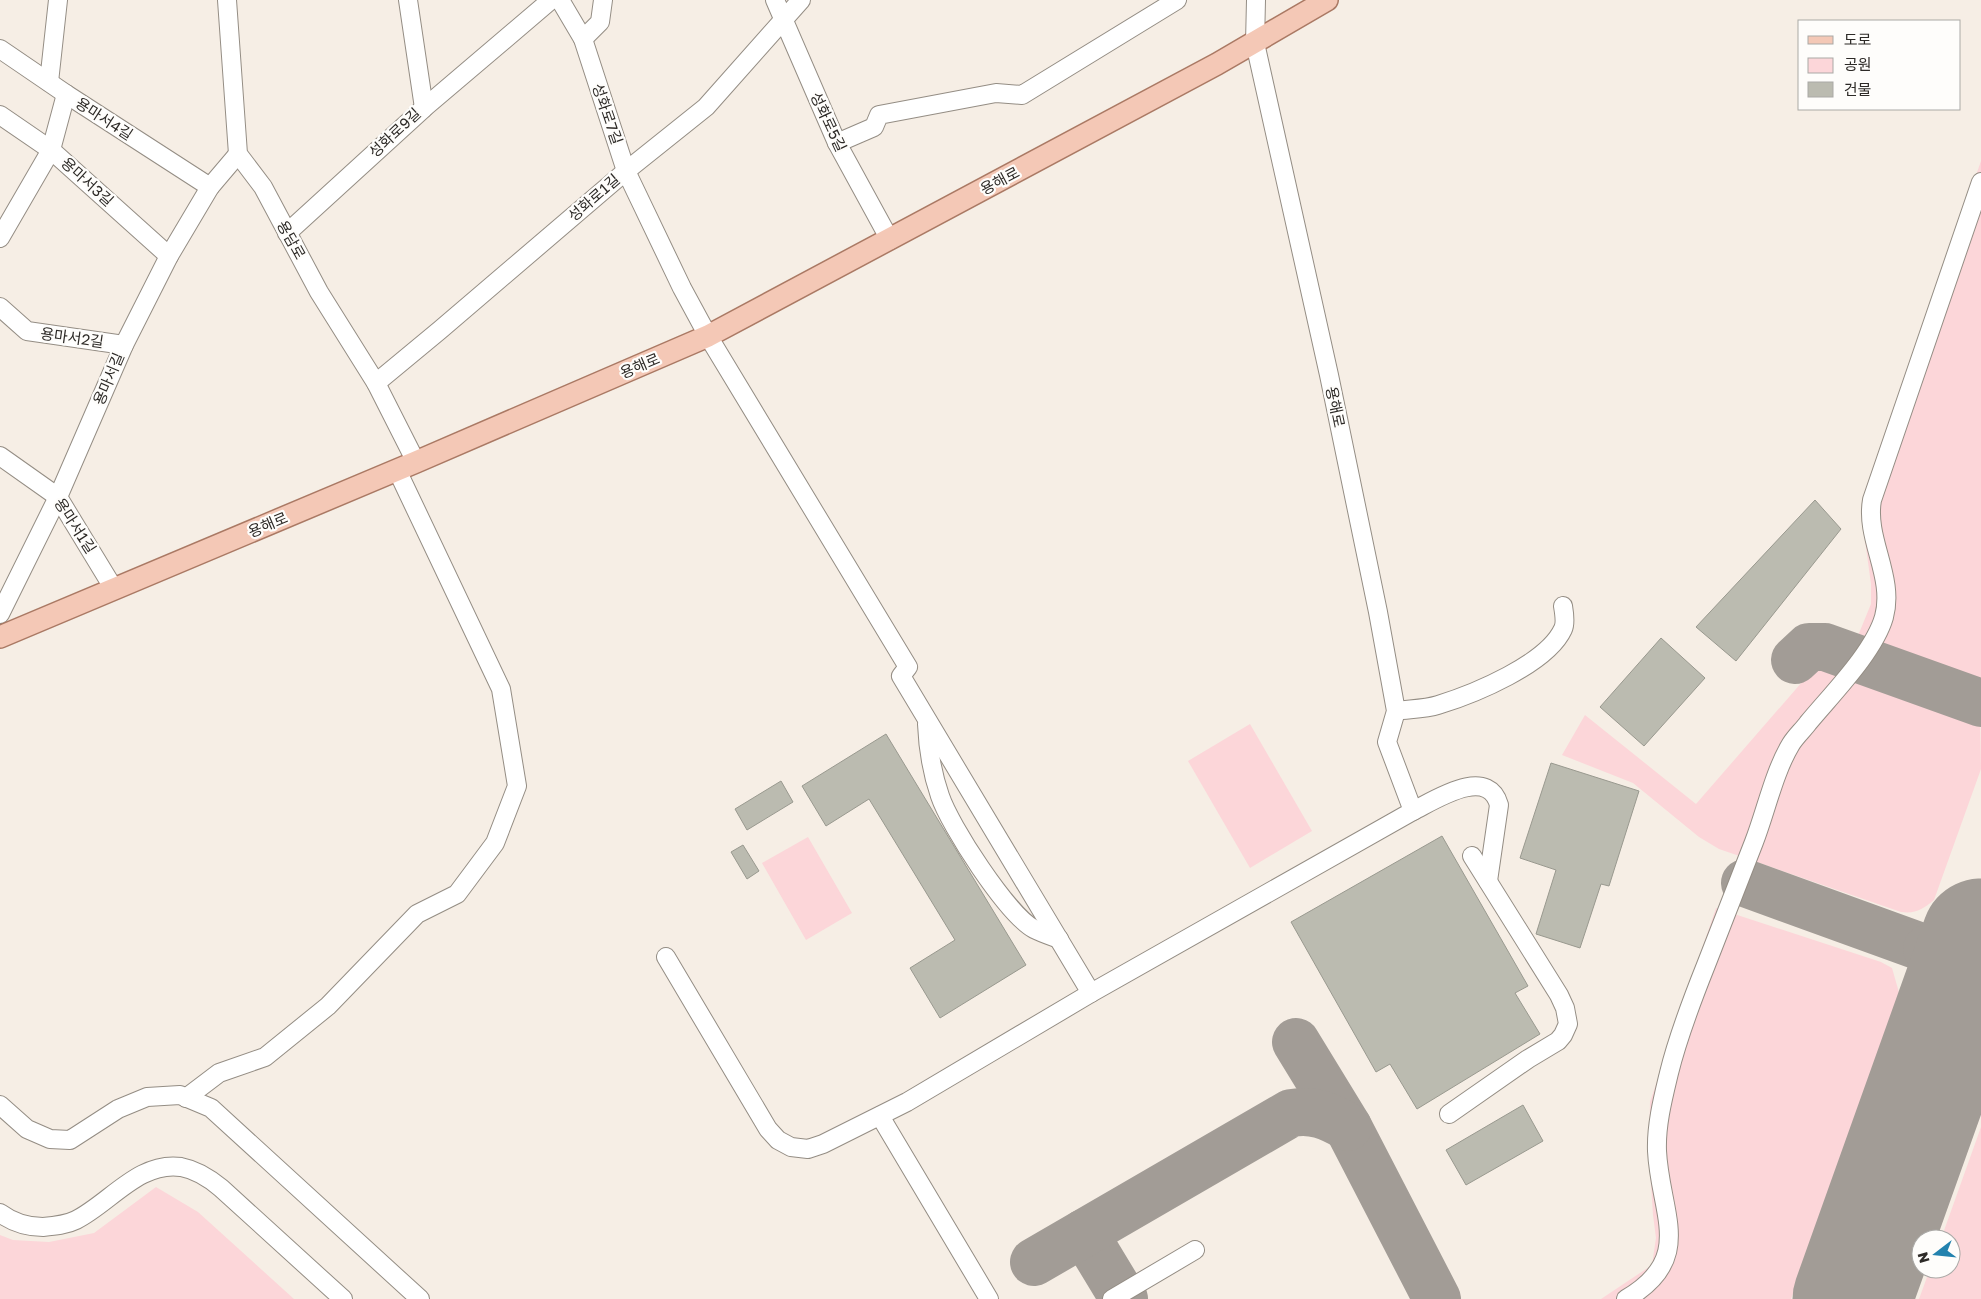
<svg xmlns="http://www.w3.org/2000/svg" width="1981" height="1299" viewBox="0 0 1981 1299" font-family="'Golos Text','Noto Sans KR',sans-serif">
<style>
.green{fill:#fcd6d9}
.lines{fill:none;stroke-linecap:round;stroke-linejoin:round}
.taxiway{stroke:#a29c96;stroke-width:48}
.runway{stroke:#a29c96;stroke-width:119}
.building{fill:#bbbbb0;stroke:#99998f}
.minor-casing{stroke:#948d84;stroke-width:20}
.major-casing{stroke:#aa7964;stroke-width:24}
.minor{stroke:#fff;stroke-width:18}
.major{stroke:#f4c8b6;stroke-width:21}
.labels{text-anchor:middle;stroke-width:4.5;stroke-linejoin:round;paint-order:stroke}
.street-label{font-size:15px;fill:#2d2a27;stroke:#fefdfb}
</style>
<rect width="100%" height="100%" fill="#f6eee5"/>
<g class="green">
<path d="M1981,161V686H1971L1855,643L1871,604V584L1863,526L1865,491Z"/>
<path d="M1822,659L1972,713L1980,719L1981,769L1934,900C1923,909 1916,914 1901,912L1719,849L1699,837L1633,783L1562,755L1585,715L1696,804Z"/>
<path d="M1250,724L1312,831L1250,868L1188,761Z"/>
<path d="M808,837L852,913L806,940L762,863Z"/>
<path d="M1716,908L1881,962L1892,968L1900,996L1791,1299H1601L1652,1265L1656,1238L1653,1215L1649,1154L1650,1102Z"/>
<path d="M1981,1127V1299H1919L1930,1269H1951V1239H1941Z"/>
<path d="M156,1187L198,1212L294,1299H0V1235L13,1240L49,1242L94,1233Z"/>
</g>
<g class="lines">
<g class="taxiway">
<path d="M1795,660L1809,647H1825L1981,703"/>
<path d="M1745,883L1927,949C1951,966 1951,988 1953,1015"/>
<path d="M1927,949C1947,947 1965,943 1981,931"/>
<path d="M1296,1042L1348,1127L1437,1299"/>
<path d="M1084,1233L1124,1299"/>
<path d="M1034,1262L1291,1113C1313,1109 1329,1116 1348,1127"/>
</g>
<path class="runway" d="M1852,1299L1981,938"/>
</g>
<g class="building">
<path d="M1815,500L1841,529L1736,661L1696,627Z"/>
<path d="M1661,638L1705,678L1644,746L1600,707Z"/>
<path d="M886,734L1026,965L940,1018L910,968L955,940L869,799L826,826L802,786Z"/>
<path d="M1551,763L1639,791L1609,886L1601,884L1580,948L1536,934L1556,870L1520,858Z"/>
<path d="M781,781L793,802L747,830L735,809Z"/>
<path d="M1442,836L1528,986L1515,993L1540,1034L1417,1109L1390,1064L1376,1072L1291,922Z"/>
<path d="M743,845L759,871L747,879L731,852Z"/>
<path d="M1523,1105L1543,1141L1466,1185L1446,1150Z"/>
</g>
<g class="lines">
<g class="minor-casing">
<g id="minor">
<path d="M227,0L238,154L263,187L319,292L376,383L416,462"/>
<path d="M408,0L424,108"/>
<path d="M560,0L583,39L626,171L682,288L708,336L908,667L901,676L1091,993"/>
<path d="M775,0L837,143L890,240"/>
<path d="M583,39L600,22L603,0"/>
<path d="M0,49L66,94L210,187"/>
<path d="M49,82L58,0"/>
<path d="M0,115L51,150L169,256"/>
<path d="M837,143L874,127L879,115L996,93L1022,95L1177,0"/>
<path d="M287,233L424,108L551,0"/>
<path d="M0,238L51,150L66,94"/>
<path d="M0,307L27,331L124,345"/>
<path d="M376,383L440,330L626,171L706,107L801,0"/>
<path d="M0,456L58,497L114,589"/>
<path d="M0,614L58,497L124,345L169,256L210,187L238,154"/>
<path d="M1396,711C1409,709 1425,709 1438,705C1474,694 1547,664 1563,629C1566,623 1564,612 1563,606"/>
<path d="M927,724C928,748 932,773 940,796C950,826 1007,914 1034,929C1042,933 1051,936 1059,939"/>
<path d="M1413,811C1435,800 1488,765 1499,805L1488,881"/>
<path d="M666,957L768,1129L778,1140L791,1147L808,1149L823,1144L907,1102L1091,993L1413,811L1387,742L1396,711L1378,612L1329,375L1255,43L1256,0"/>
<path d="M186,1098L219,1073L265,1057L328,1006L417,914L457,894L495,843L517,786L501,689L397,470"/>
<path d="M0,1105L27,1129L50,1139L70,1140L118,1109L147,1097L180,1095L211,1108L420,1299"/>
<path d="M1449,1114L1528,1059L1558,1041L1563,1035L1568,1024L1565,1008L1559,995L1472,856"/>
<path d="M880,1116L989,1299"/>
<path d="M0,1213C12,1222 28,1227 43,1227C55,1226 66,1225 76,1220C110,1203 139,1161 181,1167C197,1170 209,1178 221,1188L343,1299"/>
<path d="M1112,1299L1195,1250"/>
<path d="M1626,1299C1696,1258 1660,1214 1657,1151C1656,1125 1663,1098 1669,1073C1678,1036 1692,1000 1706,965C1722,924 1738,883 1754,842C1766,811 1774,772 1791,744C1796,736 1803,730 1808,723C1832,694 1874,652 1884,617C1895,577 1865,539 1872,500L1981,182"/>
</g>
</g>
<g class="major-casing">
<path id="major" d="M0,637L416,462L708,336L1217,64L1327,0"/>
</g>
<use href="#minor" class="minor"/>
<use href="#major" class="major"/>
</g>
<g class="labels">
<g class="street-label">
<text transform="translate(607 114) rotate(71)" y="5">성화로7길</text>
<text transform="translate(104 119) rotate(33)" y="5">용마서4길</text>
<text transform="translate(828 122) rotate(65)" y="5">성화로5길</text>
<text transform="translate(395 133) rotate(-43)" y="5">성화로9길</text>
<text transform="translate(1000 181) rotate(-28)" y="5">용해로</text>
<text transform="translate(87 182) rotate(42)" y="5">용마서3길</text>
<text transform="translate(594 198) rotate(-41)" y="5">성화로1길</text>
<text transform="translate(291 240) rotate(61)" y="5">용담로</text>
<text transform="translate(72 338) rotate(8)" y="5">용마서2길</text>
<text transform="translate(640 366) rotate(-23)" y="5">용해로</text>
<text transform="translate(109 379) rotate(-67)" y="5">용마서길</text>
<text transform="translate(1335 407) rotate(78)" y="5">용해로</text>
<text transform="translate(268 525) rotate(-23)" y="5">용해로</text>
<text transform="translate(75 526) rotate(57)" y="5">용마서1길</text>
</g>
</g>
<rect x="1798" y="20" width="162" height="90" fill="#fefdfb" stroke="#aaa9a6"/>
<rect x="1808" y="36" width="25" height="8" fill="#f4c8b6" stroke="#aaa9a6"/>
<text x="1844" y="45" font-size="15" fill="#2d2a27">도로</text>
<rect x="1808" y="58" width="25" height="15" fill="#fcd6d9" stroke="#aaa9a6"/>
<text x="1844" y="70" font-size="15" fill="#2d2a27">공원</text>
<rect x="1808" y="82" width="25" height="15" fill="#bbbbb0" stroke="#aaa9a6"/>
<text x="1844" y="95" font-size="15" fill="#2d2a27">건물</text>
<g transform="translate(1936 1254) rotate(254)"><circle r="24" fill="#fefdfb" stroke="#aaa9a6"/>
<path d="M0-4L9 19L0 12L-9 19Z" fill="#2382ae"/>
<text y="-8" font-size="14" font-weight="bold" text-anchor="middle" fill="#2d2a27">N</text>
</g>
</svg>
